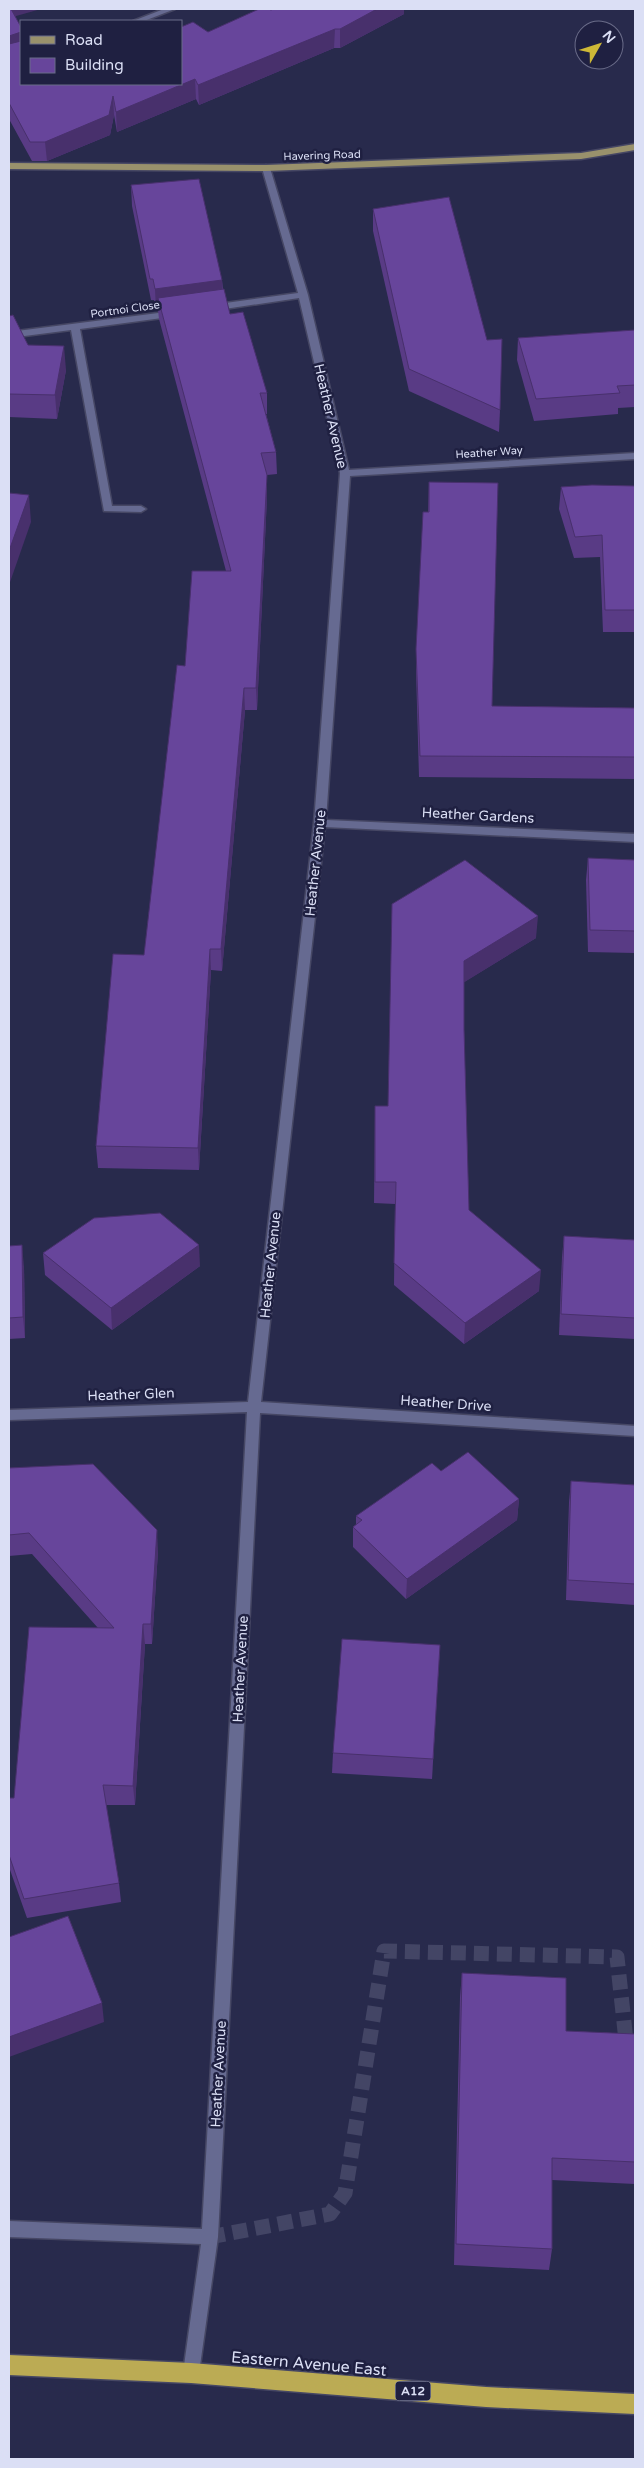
<svg xmlns="http://www.w3.org/2000/svg" width="644" height="2468" viewBox="0 0 644 2468" font-family="'Varela Round',sans-serif">
<style>
.lines{fill:none;stroke-linecap:round;stroke-linejoin:round}
.minor-tunnel{stroke:#434565;stroke-width:15;stroke-dasharray:15 8;stroke-linecap:butt}
.minor-casing{stroke:#464764;stroke-width:3}
.major-casing{stroke:#464764;stroke-width:3}
.highway-casing{stroke:#464764;stroke-width:3}
.minor{fill:#666a91;fill-rule:evenodd}
.major{fill:#99916c;fill-rule:evenodd}
.highway{fill:#bbab54;fill-rule:evenodd}
.wall{fill:#593b85}
.shaded-wall{fill:#48306c}
.building{fill:#67459b;stroke:#48306c}
.labels{text-anchor:middle;stroke-width:5;stroke-linejoin:round;paint-order:stroke}
.far-street-label{font-size:11px;fill:#dbdff5;stroke:#1f2041}
.shield{fill:#1f2041;stroke:#a3a6bf;stroke-width:1}
.shield-label{font-size:12px;font-weight:bold;fill:#dbdff5}
.street-label{font-size:14px;fill:#dbdff5;stroke:#1f2041}
.near-street-label{font-size:16px;fill:#dbdff5;stroke:#1f2041}
</style>
<rect width="100%" height="100%" fill="#282a4c"/>
<g class="lines">
<path class="minor-tunnel" d="M210,2237L330,2214L345,2193L384,1951L617,1957L627,2050"/>
<g class="minor-casing">
<g id="minor">
<path d="M164,9H175L144,21H133Z"/>
<path d="M266,165L270,168L308,295L349,470L635,453V459L350,476L326,820L635,834V842L325,827L261,1402L635,1426V1436L260,1413L218,2237L199,2373L197,2379L191,2381L185,2379L183,2373L201,2244L9,2237V2221L202,2229L247,1412L9,1420V1410L248,1402L314,823L340,473L299,298L211,311L206,308L211,305L298,293L262,168Z"/>
<path d="M174,311L177,312V316L80,329L112,506H141L146,509L141,512L104,511L71,330L9,338V332Z"/>
</g>
</g>
<g class="major-casing">
<path id="major" d="M635,144V150L581,159L266,171L9,169V163L266,165L581,153Z"/>
</g>
<g class="highway-casing">
<path id="highway" d="M9,2355L191,2363L486,2387L635,2394V2414L486,2407L191,2383L9,2375Z"/>
</g>
<use href="#minor" class="minor"/>
<use href="#major" class="major"/>
<use href="#highway" class="highway"/>
</g>
<g class="wall">
<path d="M9,9L15,16L21,84H181L208,32L271,10L404,14L340,48H334L199,105L196,99L117,132L114,115L110,135L47,161H32L9,119Z"/>
<path d="M131,185L222,280L223,289L230,314L267,393V414H266L276,452L277,474L267,475V497L257,710H245L222,971L211,970L199,1170L98,1168L96,1146L144,955L185,666L226,571L159,319L158,310H156L154,300H151L132,206Z"/>
<path d="M373,209L500,410L499,432L409,391L373,231Z"/>
<path d="M9,306L10,316L28,345L66,370L57,419L9,417Z"/>
<path d="M635,330V407L618,408V414L534,421L517,360L518,338Z"/>
<path d="M429,482L492,706L635,708V779L419,777L416,671V649L428,512Z"/>
<path d="M635,486V632H603L600,557L574,558L559,509L561,487Z"/>
<path d="M588,858L635,860V953L588,952L586,880Z"/>
<path d="M465,860L536,938L464,982V1029L469,1210L539,1291L464,1344L394,1285L395,1204L374,1203L375,1106H388Z"/>
<path d="M564,1236L635,1240V1339L559,1335L562,1257Z"/>
<path d="M9,1246L24,1267L25,1338L9,1339Z"/>
<path d="M43,1253L200,1266L112,1330L45,1275Z"/>
<path d="M9,1468L158,1551L152,1644H145L135,1805H106L119,1883L121,1902L27,1918L9,1867V1798H14L98,1628L32,1554L9,1556Z"/>
<path d="M441,1471L519,1499L517,1520L406,1599L353,1547V1527L356,1525V1516Z"/>
<path d="M571,1481L635,1485V1605L566,1600L569,1502Z"/>
<path d="M440,1645L432,1779L332,1773L333,1753Z"/>
<path d="M462,1973L566,2031L635,2034V2184L552,2180V2249L549,2270L454,2265L460,1997Z"/>
</g>
<g class="shaded-wall">
<path d="M9,9H41L9,18Z"/>
<path d="M377,9H404V14L340,48V29Z"/>
<path d="M335,29L334,48L199,105L198,85Z"/>
<path d="M21,32V41L9,56V36Z"/>
<path d="M195,79L196,99L117,132L116,112Z"/>
<path d="M113,96L114,115L110,135L47,161L45,142Z"/>
<path d="M222,280L223,301L158,298V310H156L155,289Z"/>
<path d="M64,346L66,370L57,419L55,395Z"/>
<path d="M267,475V497L257,710L256,688Z"/>
<path d="M29,495L31,522L9,585V551Z"/>
<path d="M244,688L245,710L222,971L221,949Z"/>
<path d="M538,916L536,938L463,983L464,961Z"/>
<path d="M210,949L211,970L199,1170L198,1148Z"/>
<path d="M22,1245L24,1267L25,1338L23,1317Z"/>
<path d="M199,1245L200,1266L112,1330L111,1308Z"/>
<path d="M541,1270L539,1291L464,1344L465,1323Z"/>
<path d="M519,1499L517,1520L406,1599L407,1579Z"/>
<path d="M157,1530L158,1551L152,1644L151,1624Z"/>
<path d="M143,1624L145,1644L135,1805L133,1786Z"/>
<path d="M102,2003L104,2022L9,2057V2037Z"/>
</g>
<g class="building">
<path d="M9,9H11L21,27V84H181V27L193,22L208,32L259,9H269L271,10L273,9H377L340,29H335L198,85L195,79L116,112L113,96L109,115L45,142H30L9,103V44L21,41V32L9,36Z"/>
<path d="M199,179L222,280L155,289L153,279H150L131,185Z"/>
<path d="M449,197L487,340L502,339L500,410L409,369L373,209Z"/>
<path d="M224,289L230,314L243,312L267,393H260L276,452L261,453L267,475L256,688H244L221,949H210L198,1148L96,1146L113,954L144,955L177,665L185,666L192,571H231L158,298Z"/>
<path d="M13,315L28,345L64,346L55,395L9,394V316Z"/>
<path d="M635,330V385L617,386L620,393L536,399L518,338Z"/>
<path d="M429,482L498,483L492,706L635,708V757L420,756L416,649L423,512H429Z"/>
<path d="M592,485L635,486V610H605L602,535L575,537L561,487Z"/>
<path d="M9,493L29,495L9,551Z"/>
<path d="M588,858L635,860V931L590,930Z"/>
<path d="M465,860L538,916L464,961V1029L469,1210L541,1270L465,1323L394,1263L396,1182H375V1106H388L392,904Z"/>
<path d="M160,1213L199,1245L111,1308L43,1253L94,1218Z"/>
<path d="M564,1236L635,1240V1318L561,1314Z"/>
<path d="M22,1245L23,1317L9,1318V1246Z"/>
<path d="M468,1452L519,1499L407,1579L353,1527L362,1520L356,1516L432,1463L441,1471Z"/>
<path d="M93,1464L157,1530L151,1624H143L133,1786L103,1785L119,1883L24,1899L9,1855V1798H14L29,1627L114,1628L29,1533L9,1535V1468Z"/>
<path d="M571,1481L635,1485V1584L568,1580Z"/>
<path d="M342,1639L440,1645L433,1759L333,1753Z"/>
<path d="M68,1916L102,2003L9,2037V1937Z"/>
<path d="M462,1973L566,1978V2031L635,2034V2162L552,2158V2249L456,2244Z"/>
</g>
<g class="labels">
<g class="far-street-label">
<text transform="translate(322 155) rotate(-2)" y="4">Havering Road</text>
<text transform="translate(125 309) rotate(-8)" y="4">Portnoi Close</text>
<text transform="translate(489 452) rotate(-4)" y="4">Heather Way</text>
</g>
<rect class="shield" x="395.5" y="2381.5" width="35" height="19" rx="4"/>
<g class="shield-label">
<text x="413" y="2395">A12</text>
</g>
<g class="street-label">
<text transform="translate(331 416) rotate(77)" y="5">Heather Avenue</text>
<text transform="translate(478 815) rotate(3)" y="5">Heather Gardens</text>
<text transform="translate(315 863) rotate(-84)" y="5">Heather Avenue</text>
<text transform="translate(270 1265) rotate(-84)" y="5">Heather Avenue</text>
<text transform="translate(131 1394) rotate(-2)" y="5">Heather Glen</text>
<text transform="translate(446 1403) rotate(4)" y="5">Heather Drive</text>
<text transform="translate(240 1669) rotate(-87)" y="5">Heather Avenue</text>
<text transform="translate(218 2074) rotate(-87)" y="5">Heather Avenue</text>
</g>
<g class="near-street-label">
<text transform="translate(309 2363) rotate(5)" y="6">Eastern Avenue East</text>
</g>
</g>
<rect width="644" height="2468" fill="none" stroke="#dbdff5" stroke-width="20"/>
<rect x="20" y="20" width="162" height="65" fill="#1f2041" stroke="#6a6c89"/>
<rect x="30" y="36" width="25" height="8" fill="#99916c" stroke="#6a6c89"/>
<text x="65" y="45" font-size="15" fill="#dbdff5">Road</text>
<rect x="30" y="58" width="25" height="15" fill="#67459b" stroke="#6a6c89"/>
<text x="65" y="70" font-size="15" fill="#dbdff5">Building</text>
<g transform="translate(599 45) rotate(51)"><circle r="24" fill="#1f2041" stroke="#6a6c89"/>
<path d="M0-4L9 19L0 12L-9 19Z" fill="#ceb837"/>
<text y="-8" font-size="14" font-weight="bold" text-anchor="middle" fill="#dbdff5">N</text>
</g>
</svg>
